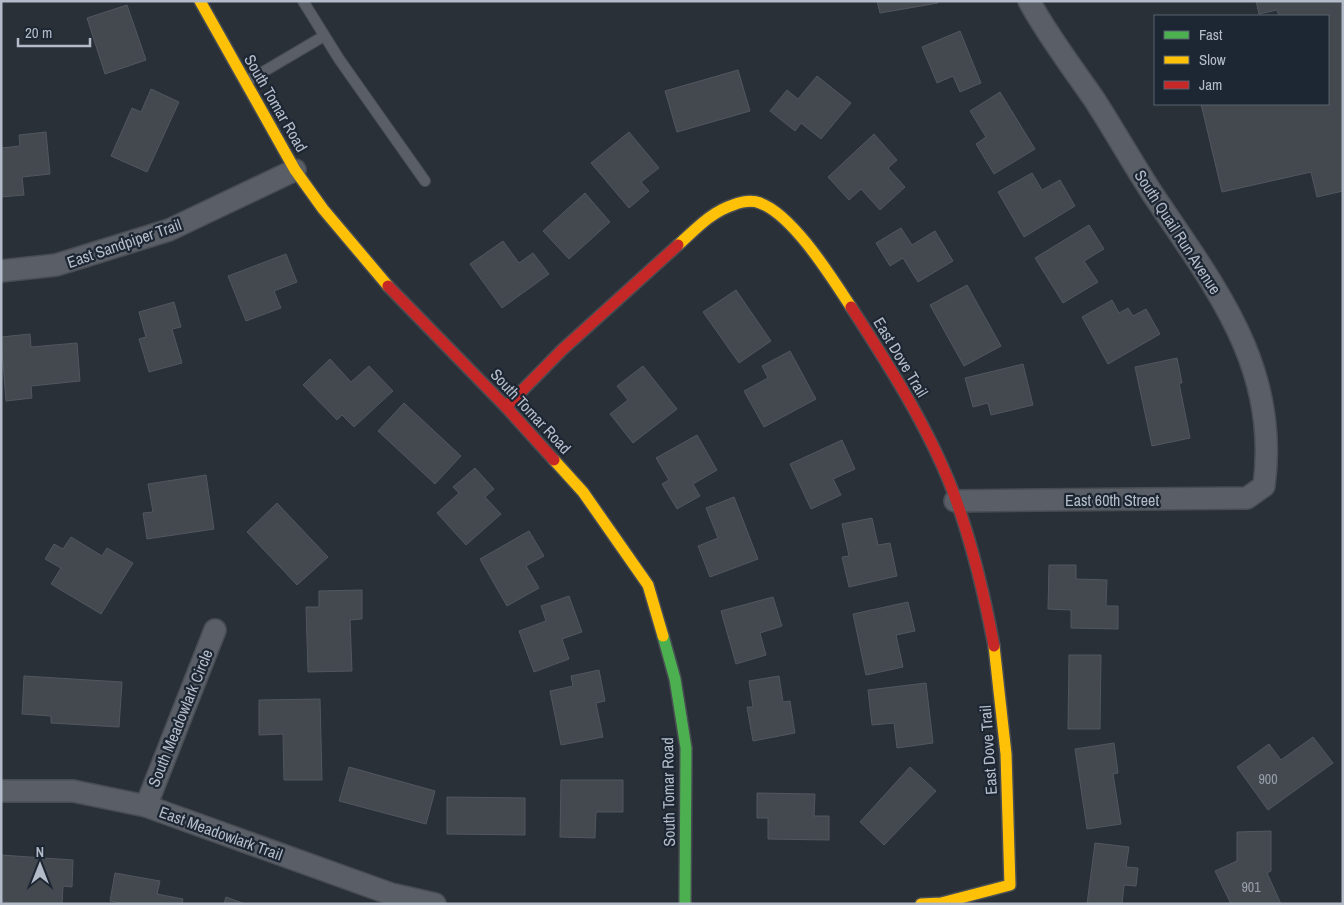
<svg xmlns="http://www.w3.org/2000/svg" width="1344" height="905" viewBox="0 0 1344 905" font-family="'Archivo Narrow',sans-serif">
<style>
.building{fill:#444950;stroke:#52575f}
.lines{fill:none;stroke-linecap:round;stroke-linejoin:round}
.lane-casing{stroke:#484c53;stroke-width:12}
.street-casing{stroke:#484c53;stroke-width:24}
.fast-casing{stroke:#484c53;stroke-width:14}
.slow-casing{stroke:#484c53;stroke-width:14}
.jam-casing{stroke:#484c53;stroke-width:14}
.lane{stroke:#5a5e66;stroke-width:10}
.street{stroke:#5a5e66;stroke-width:21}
.fast{stroke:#4caf50;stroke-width:11}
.slow{stroke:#ffc107;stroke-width:11}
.jam{stroke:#c62828;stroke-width:11}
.labels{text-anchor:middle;stroke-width:4.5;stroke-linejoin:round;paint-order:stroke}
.number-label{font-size:14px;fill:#989fab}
.street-label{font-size:16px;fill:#b4bcc9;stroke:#1d2633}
</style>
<rect width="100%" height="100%" fill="#2a3038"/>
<g class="building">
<path d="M877,1H938V3L880,13Z"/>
<path d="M1256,1H1343V191L1317,197L1311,172L1222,192L1201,104H1328V16H1279L1277,10L1259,14Z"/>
<path d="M127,5L146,60L105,74L87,18Z"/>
<path d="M960,31L981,83L960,92L953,76L937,83L922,47Z"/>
<path d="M738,70L750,111L677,132L665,91Z"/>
<path d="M817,76L851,103L821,139L801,123L795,131L770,111L787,90L798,99Z"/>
<path d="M151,89L179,102L147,172L111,156L132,108L141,112Z"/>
<path d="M1000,92L1035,149L994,174L976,144L986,137L970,111Z"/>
<path d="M46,132L50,174L22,177L24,195L1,197V148L20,146L19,135Z"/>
<path d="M629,132L659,168L641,182L649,191L629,208L591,163Z"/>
<path d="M874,134L897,160L888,168L905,187L880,210L861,189L849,200L828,177Z"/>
<path d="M1032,173L1042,190L1060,180L1075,206L1024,237L998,192Z"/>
<path d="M585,193L610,222L569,259L543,231Z"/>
<path d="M1089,225L1104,249L1084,261L1098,282L1063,303L1035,258Z"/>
<path d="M901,228L912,245L935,231L953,261L918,282L903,258L890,266L876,243Z"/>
<path d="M503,241L519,263L533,253L549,274L502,308L470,264Z"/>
<path d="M286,254L297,282L274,291L281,308L246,321L228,276Z"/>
<path d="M967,285L1001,346L964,366L930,305Z"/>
<path d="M736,290L771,341L739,363L703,312Z"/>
<path d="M1112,300L1119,313L1128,308L1133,316L1146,309L1160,334L1108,364L1082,317Z"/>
<path d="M174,302L181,327L172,329L182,363L149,372L139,339L146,337L139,312Z"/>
<path d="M30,334L31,347L77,343L80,381L31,386L32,398L6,401L1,337Z"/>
<path d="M790,351L816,399L764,427L744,391L768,378L762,366Z"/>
<path d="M1177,358L1182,383H1179L1190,438L1152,446L1135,367Z"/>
<path d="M330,359L351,382L369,366L393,391L354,427L342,415L337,420L303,385Z"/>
<path d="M1023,364L1033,405L991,415L988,403L973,407L965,378Z"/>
<path d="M643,366L677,409L633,443L610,414L628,400L617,386Z"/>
<path d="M404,403L461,456L435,484L378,431Z"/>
<path d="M697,435L717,470L693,484L700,496L677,509L662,484L669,480L656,458Z"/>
<path d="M842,440L855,469L833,479L841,495L811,509L790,464Z"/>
<path d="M475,468L494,489L485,497L501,514L466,545L437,513L459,493L453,487Z"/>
<path d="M206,475L214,529L147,539L143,513L153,512L148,484Z"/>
<path d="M734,497L758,559L710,577L698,546L718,538L706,508Z"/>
<path d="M277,503L328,557L297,585L247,532Z"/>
<path d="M872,518L878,545L890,543L897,576L849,587L842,557L849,556L842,524Z"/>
<path d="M529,531L544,556L526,566L539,588L507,606L480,559Z"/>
<path d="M71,537L102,556L107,548L133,563L101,614L51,584L61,568L45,559L54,544L63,549Z"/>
<path d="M1049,565H1076V579L1107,580L1106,606H1118V629L1071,628V610L1048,609Z"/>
<path d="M362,590V619L350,620L352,671L308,672L306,607H319V591Z"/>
<path d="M569,596L582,632L562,639L569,659L534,672L519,631L546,621L541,606Z"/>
<path d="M773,597L782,626L760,633L766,655L736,664L721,611Z"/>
<path d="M908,602L915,631L896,635L903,667L866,675L853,614Z"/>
<path d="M1069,655H1101L1100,729H1068Z"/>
<path d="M599,670L605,701L596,703L603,737L561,745L550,691L573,686L571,676Z"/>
<path d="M24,676L122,682L119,727L51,723V716L22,714Z"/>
<path d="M779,676L783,702L790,701L795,733L753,741L747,707H753L749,681Z"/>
<path d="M926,683L933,743L897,748L894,723L872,725L868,690Z"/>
<path d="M320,699L322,780H284L283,734L259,735V700Z"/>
<path d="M1313,737L1333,763L1268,810L1237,767L1269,744L1281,760Z"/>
<path d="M1114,743L1118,773L1113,774L1121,824L1087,829L1075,749Z"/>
<path d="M349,767L435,791L426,824L339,801Z"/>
<path d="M910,767L936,791L884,845L860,822Z"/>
<path d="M561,780H623V812H596L595,838L560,837Z"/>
<path d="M757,793L815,794L814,816H829V840L768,839V818H757Z"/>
<path d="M447,797L525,798V835L447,834Z"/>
<path d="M1271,831V871L1267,873L1281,904H1231L1215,871L1237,861V832Z"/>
<path d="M1095,843L1129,847L1126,867L1138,868L1136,886L1124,885L1122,904H1087Z"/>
<path d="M1,855L73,860L72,887L63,886L62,904H11L1,901Z"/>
<path d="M115,873L160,881L157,894L183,899L182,904H124L110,901Z"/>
<path d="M226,897L245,904H224Z"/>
</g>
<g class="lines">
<g class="lane-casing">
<g id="lane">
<path d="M303,1L339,59L425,181"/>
<path d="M246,82L324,36"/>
</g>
</g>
<g class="street-casing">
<g id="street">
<path d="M1,271L56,265L169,230L295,170"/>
<path d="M955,501L1247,498L1264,486C1280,366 1214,286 1152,193C1132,162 1114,130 1094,99C1072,67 1048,36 1029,1"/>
<path d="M1,791H73L146,806L391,894L435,904"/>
<path d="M146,806L215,630"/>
</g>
</g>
<g class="fast-casing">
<path id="fast" d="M663,636L675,679L686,748L685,904"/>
</g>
<g class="slow-casing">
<g id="slow">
<path d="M200,1L295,170L323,209L388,286"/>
<path d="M678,245C695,230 711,212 733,205C741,202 752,200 760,203C793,215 832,278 851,307"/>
<path d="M554,460L583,492L648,585L663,636"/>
<path d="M921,904L941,903L1010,885L1006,754L994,646"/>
</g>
</g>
<g class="jam-casing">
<g id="jam">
<path d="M388,286L506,407L554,460"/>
<path d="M851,307C888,364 927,425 952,489C971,539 984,593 994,646"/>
<path d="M506,407L562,350L678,245"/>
</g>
</g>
<use href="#lane" class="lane"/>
<use href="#street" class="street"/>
<use href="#fast" class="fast"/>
<use href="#slow" class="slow"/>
<use href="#jam" class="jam"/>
</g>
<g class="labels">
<g class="number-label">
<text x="1268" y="784">900</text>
<text x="1251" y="892">901</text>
</g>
<g class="street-label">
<text transform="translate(276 103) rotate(60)" y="6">South Tomar Road</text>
<text transform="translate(1178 232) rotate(57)" y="6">South Quail Run Avenue</text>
<text transform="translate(124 243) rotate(-19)" y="6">East Sandpiper Trail</text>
<text transform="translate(901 357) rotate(59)" y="6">East Dove Trail</text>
<text transform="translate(531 411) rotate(47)" y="6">South Tomar Road</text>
<text x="1112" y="506">East 60th Street</text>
<text transform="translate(180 718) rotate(-68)" y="6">South Meadowlark Circle</text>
<text transform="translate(988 750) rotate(-94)" y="6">East Dove Trail</text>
<text transform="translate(668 792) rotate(-91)" y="6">South Tomar Road</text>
<text transform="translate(221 833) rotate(20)" y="6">East Meadowlark Trail</text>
</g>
</g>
<rect width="1344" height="905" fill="none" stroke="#b4bcc9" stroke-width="5"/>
<rect x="1154" y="15" width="175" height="90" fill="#1d2633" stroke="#59626f"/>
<rect x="1164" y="31" width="25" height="8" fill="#4caf50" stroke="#59626f"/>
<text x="1199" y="40" font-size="15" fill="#b4bcc9">Fast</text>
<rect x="1164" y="56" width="25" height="8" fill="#ffc107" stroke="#59626f"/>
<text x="1199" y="65" font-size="15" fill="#b4bcc9">Slow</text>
<rect x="1164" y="81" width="25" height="8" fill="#c62828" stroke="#59626f"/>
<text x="1199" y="90" font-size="15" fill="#b4bcc9">Jam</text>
<g transform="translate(40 865)" stroke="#1d2633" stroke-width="4" paint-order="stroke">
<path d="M0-4L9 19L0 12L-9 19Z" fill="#b4bcc9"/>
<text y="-8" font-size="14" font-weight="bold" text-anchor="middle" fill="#b4bcc9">N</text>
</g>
<path d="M18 38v8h72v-8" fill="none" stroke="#b4bcc9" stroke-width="2.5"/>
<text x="25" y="38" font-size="15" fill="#b4bcc9" stroke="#1d2633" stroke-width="4" paint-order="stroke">20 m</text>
</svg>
